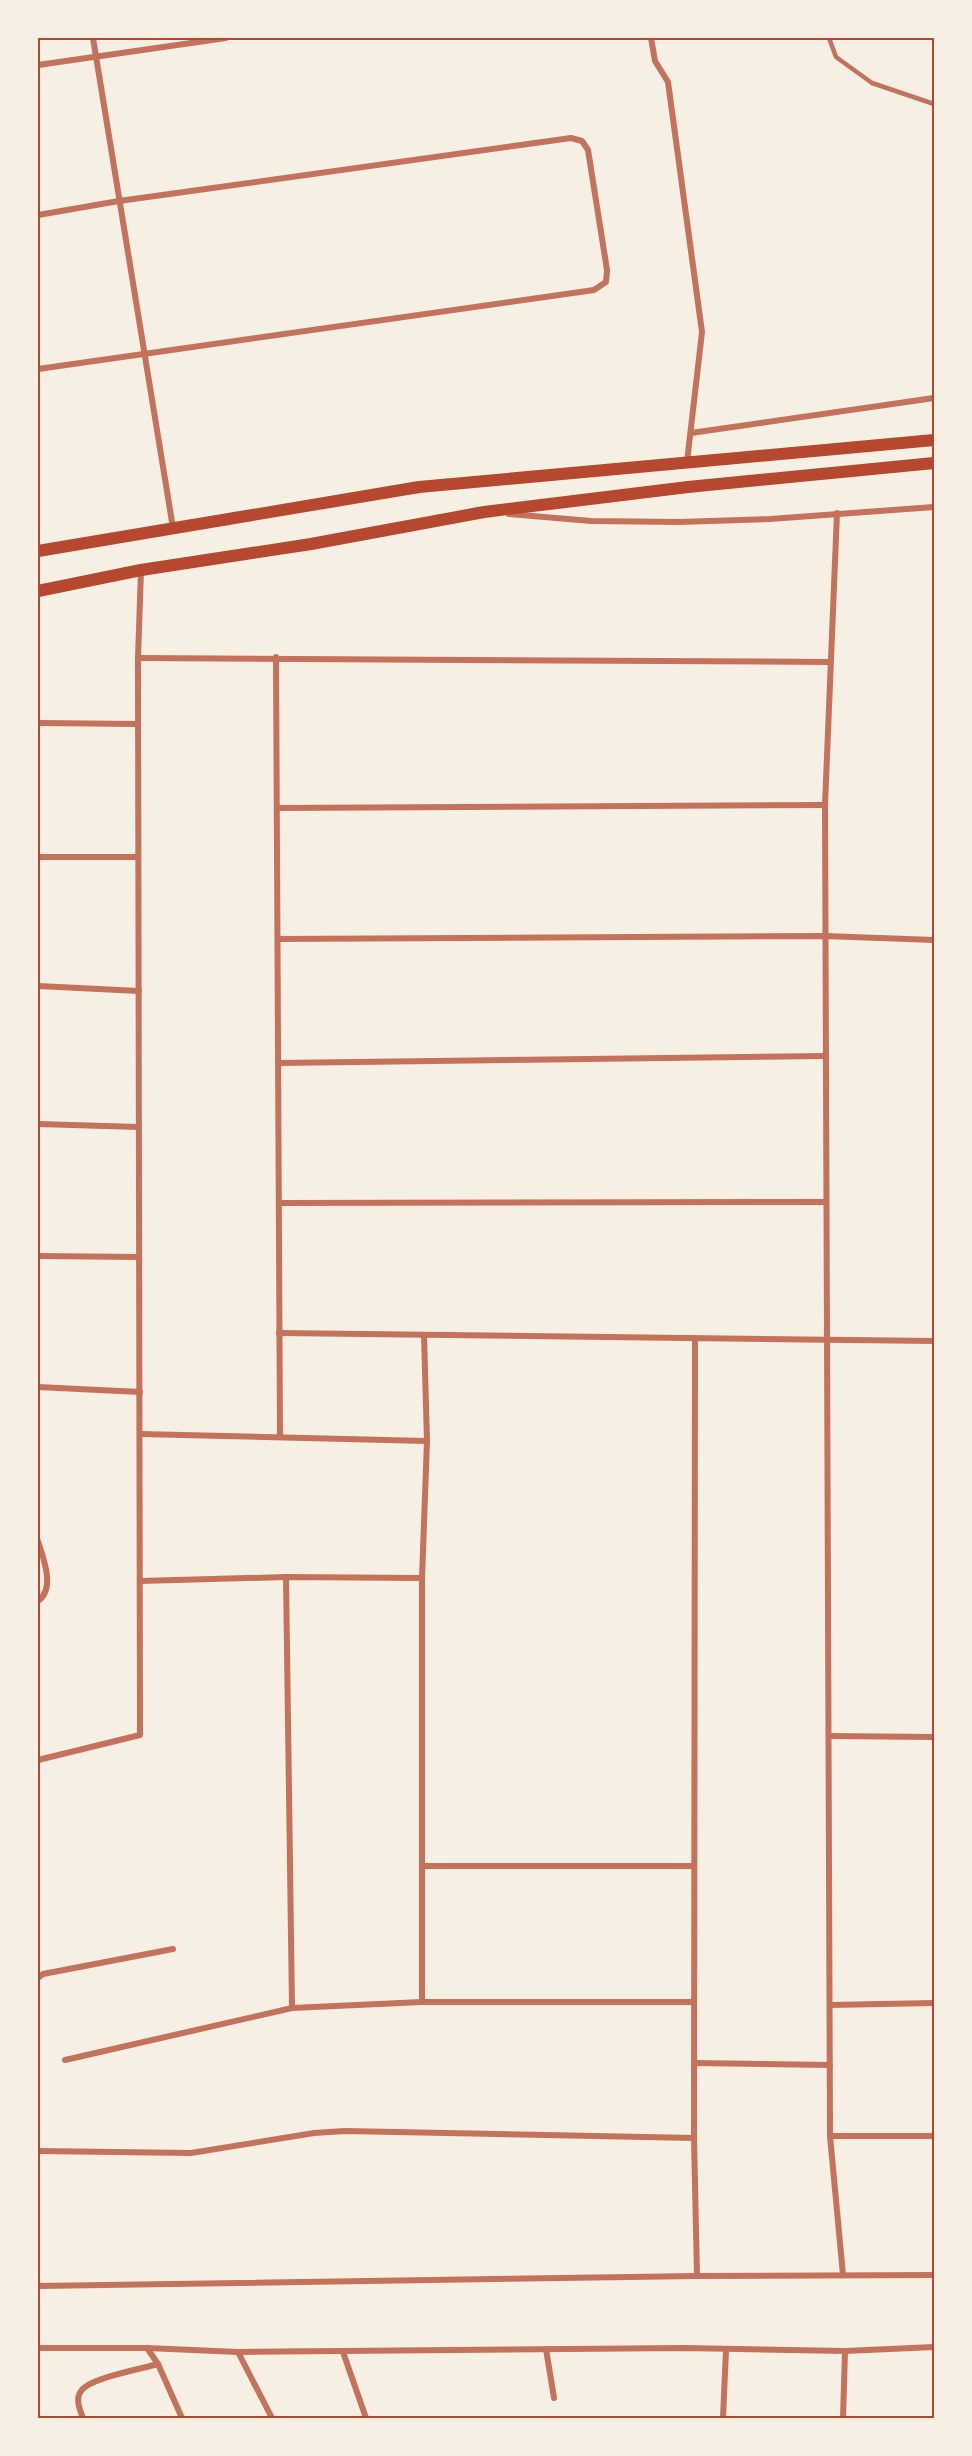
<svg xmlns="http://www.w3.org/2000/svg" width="972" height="2456" viewBox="0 0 972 2456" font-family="'Fira Sans Condensed',sans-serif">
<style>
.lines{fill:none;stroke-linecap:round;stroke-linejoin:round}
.service{stroke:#c5725c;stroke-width:4.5}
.minor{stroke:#c5725c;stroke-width:6}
.secondary{stroke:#b5482f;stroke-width:12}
.neatline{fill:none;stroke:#b5482f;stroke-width:2}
</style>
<rect width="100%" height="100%" fill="#f6efe4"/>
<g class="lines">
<path class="service" d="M829,38L836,57L872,83L934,104"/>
<g class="minor">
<path d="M93,38L173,528"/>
<path d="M651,38L655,61L668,82L702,332L687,462"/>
<path d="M38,65L226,38"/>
<path d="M38,215L119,201L571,138L582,141L588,150L607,270L606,282L594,290L38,369"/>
<path d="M691,433L934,398"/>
<path d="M837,513L825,805L830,2136L843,2275"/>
<path d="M509,514L591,521L679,522L770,519L934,507"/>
<path d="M276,657L280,1437"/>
<path d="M138,658L829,662"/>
<path d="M38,723L138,724"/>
<path d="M277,808L825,805"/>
<path d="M38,857H138"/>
<path d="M278,939L825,936L934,940"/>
<path d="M38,986L139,991"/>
<path d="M278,1063L825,1056"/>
<path d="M38,1124L139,1127"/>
<path d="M279,1203L826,1202"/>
<path d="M38,1256L139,1257"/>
<path d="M279,1333L934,1341"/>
<path d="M695,1338L694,2138L697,2276"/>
<path d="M38,1387L140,1392"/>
<path d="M140,1434L427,1441"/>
<path d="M38,1541C43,1558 56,1588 38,1601"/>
<path d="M286,1577L292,2008"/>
<path d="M140,1581L286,1577L422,1578"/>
<path d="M829,1736L934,1737"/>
<path d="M38,1760L140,1735L138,658L141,570"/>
<path d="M423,1866H694"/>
<path d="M38,1978L43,1974L173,1949"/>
<path d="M422,2002V1578L427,1441L424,1335"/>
<path d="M830,2005L934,2003"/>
<path d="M65,2060L292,2008L422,2002H694"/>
<path d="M694,2063L830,2065"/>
<path d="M830,2136H934"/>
<path d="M38,2151L191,2153L314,2133L345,2131L694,2138"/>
<path d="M38,2286L697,2276L934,2275"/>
<path d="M38,2348H147L238,2352L684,2348L845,2351L934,2347"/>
<path d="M147,2348L158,2364L182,2418"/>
<path d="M546,2349L554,2398"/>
<path d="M238,2352L272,2418"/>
<path d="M343,2352L366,2418"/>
<path d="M83,2418C80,2410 75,2399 81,2391C90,2378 141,2369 158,2364"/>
<path d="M723,2418L726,2350"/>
<path d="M843,2418L845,2351"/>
</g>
<g class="secondary">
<path d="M38,551L419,487L934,440"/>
<path d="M38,591L141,570L311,544L484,512L688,487L934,463"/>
</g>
</g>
<rect width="972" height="2456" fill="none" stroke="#f6efe4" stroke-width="78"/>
<rect x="39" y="39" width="894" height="2378" class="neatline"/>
</svg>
